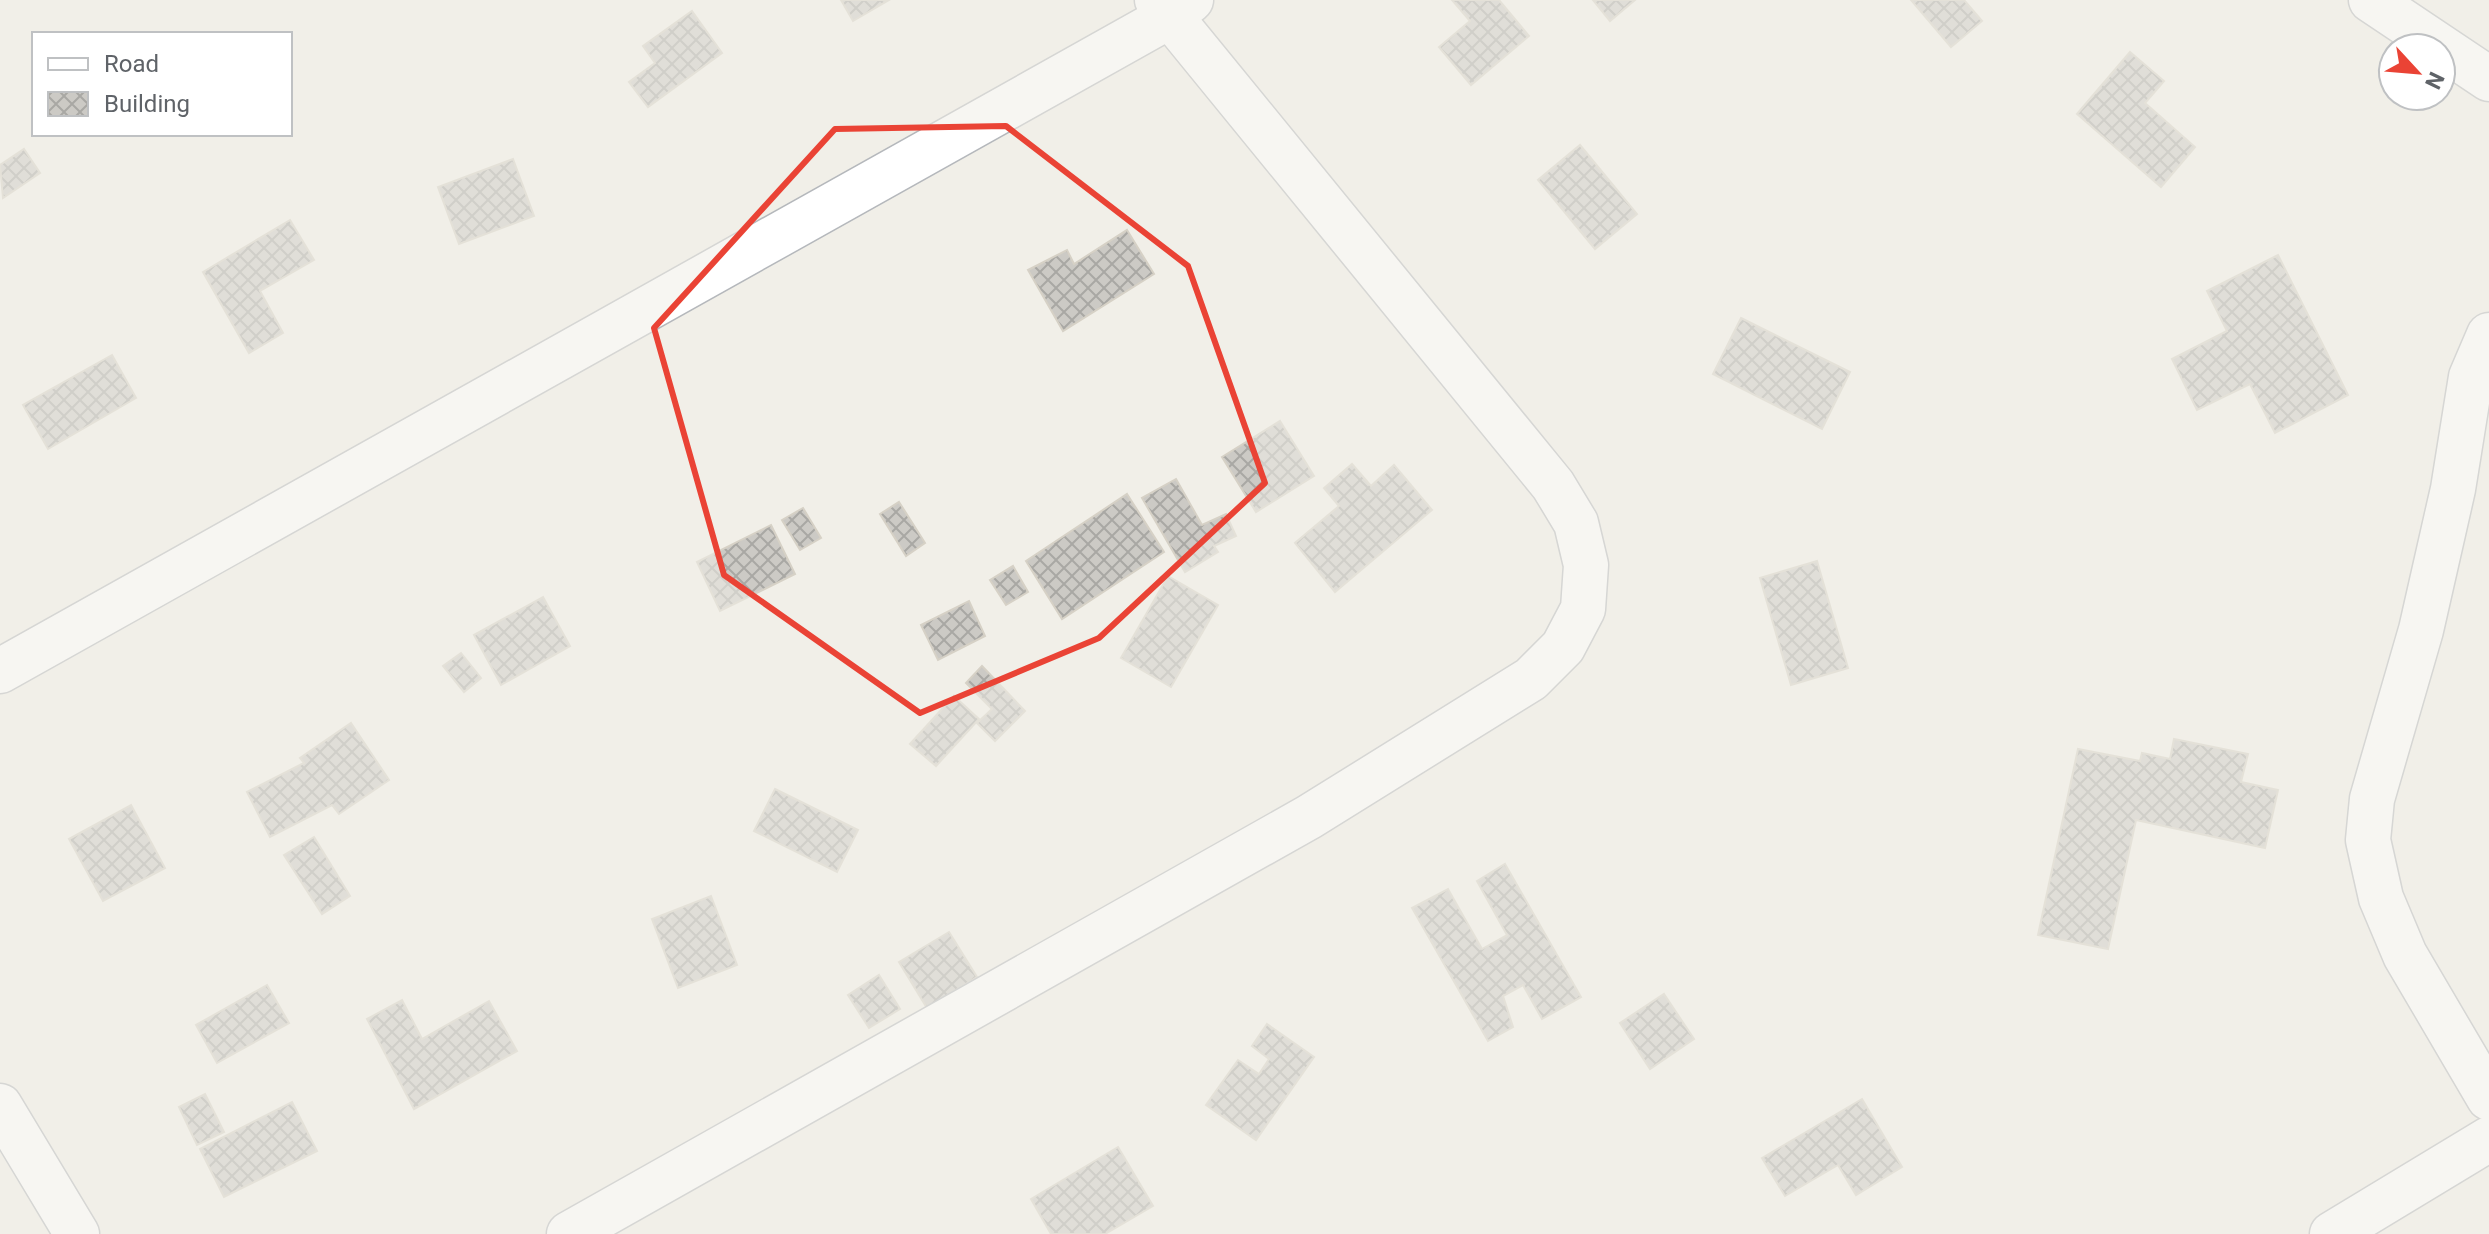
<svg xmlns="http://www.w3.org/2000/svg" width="2489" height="1234" viewBox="0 0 2489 1234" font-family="Roboto,sans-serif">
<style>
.building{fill:url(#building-cross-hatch);stroke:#d6d1c6;stroke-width:2}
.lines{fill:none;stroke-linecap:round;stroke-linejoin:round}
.minor-casing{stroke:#b5b8bc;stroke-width:47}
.tertiary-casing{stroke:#b5b8bc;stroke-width:47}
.minor{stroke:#fff;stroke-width:44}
.tertiary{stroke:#fff;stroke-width:44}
.marked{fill:none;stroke:#ea4335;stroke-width:6;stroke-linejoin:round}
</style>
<defs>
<pattern id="building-cross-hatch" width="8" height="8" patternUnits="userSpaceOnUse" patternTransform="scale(2)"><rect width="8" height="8" fill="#cccac5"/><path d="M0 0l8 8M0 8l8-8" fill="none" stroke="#a9a8a4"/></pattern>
</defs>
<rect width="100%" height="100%" fill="#f1efe8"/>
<g class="building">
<path d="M841,0H889L853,21Z"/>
<path d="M1452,0H1499L1529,36L1471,85L1439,47L1470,21Z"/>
<path d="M1593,0H1635L1610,21Z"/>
<path d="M1911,0H1964L1982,21L1951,47Z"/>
<path d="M692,11L722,53L648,107L629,82L655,63L643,46Z"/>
<path d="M2130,52L2164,81L2145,103L2195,147L2161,187L2077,114Z"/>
<path d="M1580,145L1637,214L1595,249L1538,180Z"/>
<path d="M24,149L40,173L3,198L0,165Z"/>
<path d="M513,159L534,216L459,244L438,187Z"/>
<path d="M290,220L314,260L260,291L283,333L249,353L203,272Z"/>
<path d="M1127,230L1154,274L1063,331L1028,270L1067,250L1074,264Z"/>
<path d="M2278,255L2348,395L2275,433L2250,384L2197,410L2172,359L2227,331L2207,291Z"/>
<path d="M1741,318L1850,372L1822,429L1713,374Z"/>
<path d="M112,355L136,398L48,449L23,405Z"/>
<path d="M1280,421L1314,476L1256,512L1222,457Z"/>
<path d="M1352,464L1371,486L1394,465L1432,510L1335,592L1295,543L1339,506L1324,488Z"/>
<path d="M1176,479L1202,525L1226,514L1236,536L1214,546L1218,552L1185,572L1142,498Z"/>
<path d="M1127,494L1164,552L1062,619L1026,561Z"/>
<path d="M899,502L925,543L906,556L880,514Z"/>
<path d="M803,508L821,538L800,550L782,520Z"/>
<path d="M771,525L795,574L720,611L697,562Z"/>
<path d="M1817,561L1848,668L1791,685L1760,578Z"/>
<path d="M1013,566L1028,592L1006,605L990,580Z"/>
<path d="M1168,576L1218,605L1171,687L1121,658Z"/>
<path d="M543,597L570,646L501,685L474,635Z"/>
<path d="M969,601L985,636L938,660L921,625Z"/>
<path d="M461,653L481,678L464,692L443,666Z"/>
<path d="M982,666L1025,711L995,741L977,723L992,709L966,683Z"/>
<path d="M954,696L979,719L936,766L910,744Z"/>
<path d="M351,723L389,780L339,814L332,805L270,837L247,792L304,763L300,758Z"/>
<path d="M2174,739L2248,754L2241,782L2278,790L2265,848L2136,820L2108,949L2038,935L2078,749L2140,761L2142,753L2170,759Z"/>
<path d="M775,789L858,830L837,872L754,831Z"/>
<path d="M131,805L165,868L103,901L69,839Z"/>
<path d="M314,837L350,896L322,914L284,855Z"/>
<path d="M1505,864L1581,997L1542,1019L1523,985L1503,996L1513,1027L1488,1041L1412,908L1448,889L1482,949L1507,935L1477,881Z"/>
<path d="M711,896L737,965L678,988L652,919Z"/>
<path d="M949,932L977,977L927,1008L899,962Z"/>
<path d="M879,975L900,1009L869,1028L848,995Z"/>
<path d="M267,985L289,1023L217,1063L196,1025Z"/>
<path d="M1664,994L1694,1039L1650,1069L1620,1023Z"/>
<path d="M402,1000L422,1039L489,1001L517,1051L414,1109L367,1019Z"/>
<path d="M1267,1024L1314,1057L1256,1140L1206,1105L1238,1060L1259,1074L1269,1059L1252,1046Z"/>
<path d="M205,1094L224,1132L197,1145L179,1107Z"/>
<path d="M1862,1099L1902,1167L1856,1195L1838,1165L1785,1196L1762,1158Z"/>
<path d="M292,1102L317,1151L224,1197L200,1149Z"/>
<path d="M1118,1147L1153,1206L1105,1234H1051L1031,1199Z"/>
</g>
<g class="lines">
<g class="minor-casing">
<g id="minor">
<path d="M2371,0L2489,79"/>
<path d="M2489,335L2471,377L2453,489L2421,630L2372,799L2368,840L2381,898L2405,955L2489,1098"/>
<path d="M0,671L1170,16L1191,0"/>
<path d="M0,1106L77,1234"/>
<path d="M569,1234L1309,817L1531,679L1563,647L1583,609L1586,565L1576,523L1553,485L1157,0"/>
</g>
</g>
<g class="tertiary-casing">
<path id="tertiary" d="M2332,1234L2489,1139"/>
</g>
<use href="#minor" class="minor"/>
<use href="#tertiary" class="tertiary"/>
</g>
<path d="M0 0H2489V1234H0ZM1006,126L1188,266L1265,483L1099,638L920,713L724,575L654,328L835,129Z" fill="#f1efe8" fill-opacity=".55" fill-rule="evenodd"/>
<path class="marked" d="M1006,126L1188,266L1265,483L1099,638L920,713L724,575L654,328L835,129Z"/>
<rect x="32" y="32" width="260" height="104" fill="#ffffff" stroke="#bfc1c3" stroke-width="2"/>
<rect x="48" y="58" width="40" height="12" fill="#ffffff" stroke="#bfc1c3" stroke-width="2"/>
<text x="104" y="72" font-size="24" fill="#5f6368">Road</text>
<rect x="48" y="92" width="40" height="24" fill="url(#building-cross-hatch)" stroke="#bfc1c3" stroke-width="2"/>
<text x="104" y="112" font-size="24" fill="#5f6368">Building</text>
<g transform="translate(2417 72) rotate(116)"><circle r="38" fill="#ffffff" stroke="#bfc1c3" stroke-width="2"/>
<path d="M0-6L14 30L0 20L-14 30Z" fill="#ea4335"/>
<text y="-12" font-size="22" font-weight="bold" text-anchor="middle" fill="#5f6368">N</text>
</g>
</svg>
